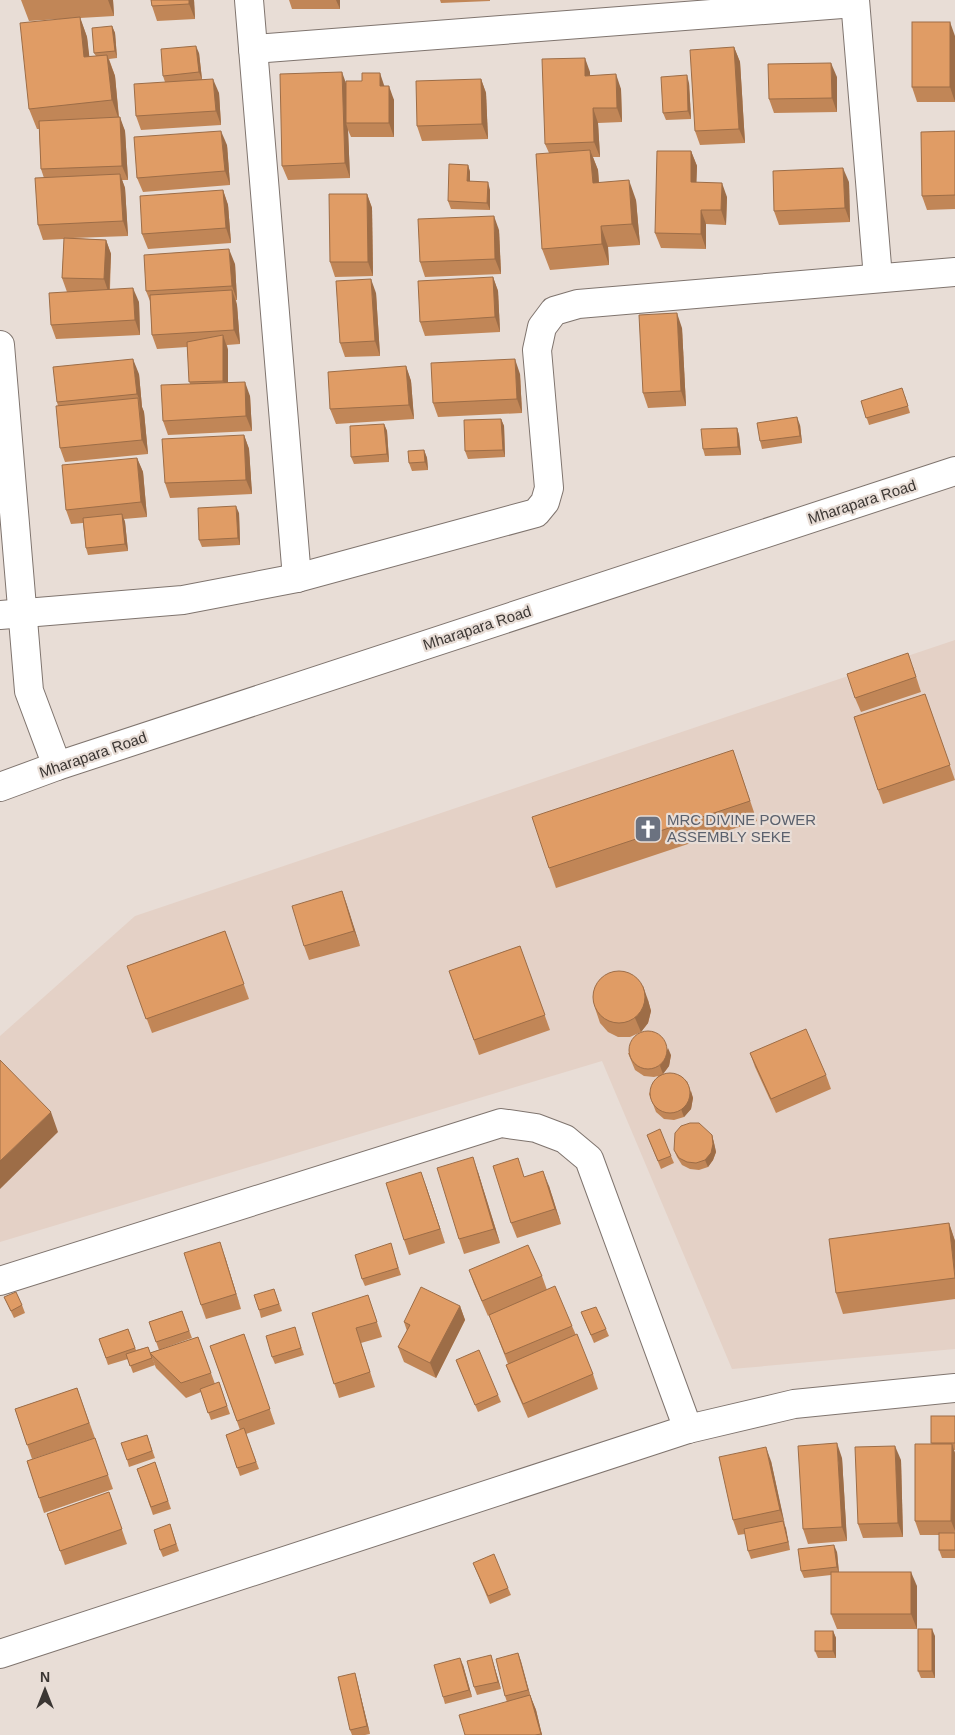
<svg xmlns="http://www.w3.org/2000/svg" width="955" height="1735" viewBox="0 0 955 1735" font-family="Arial,sans-serif">
<style>
.built{fill:#e4d1c6}
.lines{fill:none;stroke-linecap:round;stroke-linejoin:round}
.minor-casing{stroke:#7f746e;stroke-width:30}
.major-casing{stroke:#7f746e;stroke-width:30}
.minor{stroke:#fff;stroke-width:28}
.major{stroke:#fff;stroke-width:28}
.wall{fill:#c18657}
.shaded-wall{fill:#9d6d47}
.building{fill:#e09c65;stroke:#9d6d47}
.labels{text-anchor:middle;stroke-width:4.5;stroke-linejoin:round;paint-order:stroke}
.street-label{font-size:15px;fill:#3b3633;stroke:#e8ddd6}
.worship-label{font-size:15px;fill:#5b616d;stroke:#e8ddd6;text-anchor:start}
</style>
<rect width="100%" height="100%" fill="#e8ddd6"/>
<path class="built" d="M955,640V1349L732,1369L602,1061L0,1242V1036L135,916Z"/>
<g class="lines">
<g class="minor-casing">
<g id="minor">
<path d="M249,0L297,578"/>
<path d="M855,0L878,278"/>
<path d="M253,49L855,3"/>
<path d="M0,345L29,691L57,766"/>
<path d="M0,615L183,600L297,578L536,513L545,502L549,488L537,350L542,327L554,311L578,304L955,272"/>
<path d="M0,1281L501,1123L536,1128L565,1139L589,1159L688,1429"/>
<path d="M0,1654L688,1429L794,1404L955,1388"/>
</g>
</g>
<g class="major-casing">
<path id="major" d="M0,787L57,766L955,471"/>
</g>
<use href="#minor" class="minor"/>
<use href="#major" class="major"/>
</g>
<g class="wall">
<path d="M21,0H113L114,16L80,18L87,37L89,57L96,56L94,53L112,26L115,33L117,58L109,59L115,76L119,117L125,131L128,180H122L125,188L128,236L73,238L106,240L111,254L110,289L139,302L140,335L56,339L51,325L67,292L62,278L64,239L43,240L38,225L44,178L41,169L39,129H37L29,109L59,19L29,21Z"/>
<path d="M151,0H194L195,19L157,21L152,6Z"/>
<path d="M289,0H340V9H292Z"/>
<path d="M440,0H490V1L441,3Z"/>
<path d="M950,22L955,102H917L912,87Z"/>
<path d="M734,47L740,62L745,143L700,145L695,131Z"/>
<path d="M199,53L202,79L219,93L221,125L141,130L136,116L165,82L163,76Z"/>
<path d="M590,72V75L621,89L622,122L598,123L600,157H593L598,170L599,182L636,200L640,245L608,247L609,265L550,270L542,249L549,153L545,144Z"/>
<path d="M837,77V112L774,113L769,99Z"/>
<path d="M481,79L486,93L488,139L422,141L417,126Z"/>
<path d="M346,83L385,86L394,100V137H351L348,130L350,178L288,180L282,166Z"/>
<path d="M689,83L691,119L666,120L663,113Z"/>
<path d="M955,131V209L927,210L922,196Z"/>
<path d="M227,145L230,185L143,192L137,178Z"/>
<path d="M691,151L697,166L696,183L727,197L726,225L706,224V249L661,248L655,233Z"/>
<path d="M468,165L470,172V181L490,190V210L451,209L448,201Z"/>
<path d="M849,182L850,222L779,225L774,211Z"/>
<path d="M223,190L228,205L231,243L148,249L142,234Z"/>
<path d="M367,194L372,208L373,276L335,277L330,262Z"/>
<path d="M499,230L501,274L425,277L420,262Z"/>
<path d="M235,264L237,300H236L237,305L240,344L227,345L228,350V383L250,396L252,431L168,435L163,421L190,384L187,347L157,349L152,335L150,301L146,291Z"/>
<path d="M493,277L498,291L500,332L425,336L420,322Z"/>
<path d="M376,293L380,356L345,357L340,343Z"/>
<path d="M682,328L686,406L648,408L643,393Z"/>
<path d="M406,366L411,381L414,419L336,424L330,409Z"/>
<path d="M139,374L142,407L144,412L148,454L65,462L60,448L58,406L57,402Z"/>
<path d="M520,374L522,413L438,417L433,403Z"/>
<path d="M905,396L910,413L869,425L861,401Z"/>
<path d="M501,419L504,426L505,457L468,459L465,451Z"/>
<path d="M384,424L387,431L389,462L354,464L351,457Z"/>
<path d="M800,425L802,443L762,449L760,441Z"/>
<path d="M737,428L739,435L741,455L705,456L703,449Z"/>
<path d="M244,435L249,449L252,494L170,498L165,483Z"/>
<path d="M424,450L427,458L428,470L412,471L409,463Z"/>
<path d="M137,458L143,472L147,517L124,519L125,522L128,551L88,555L86,548L83,523L71,524L66,510Z"/>
<path d="M239,513L240,545L202,547L199,540Z"/>
<path d="M913,667L921,692L861,712L855,698Z"/>
<path d="M925,694L955,780L883,804L878,790Z"/>
<path d="M740,771L757,821L556,888L549,868Z"/>
<path d="M342,891L360,946L309,960L304,946Z"/>
<path d="M225,931L249,999L152,1033L127,966Z"/>
<path d="M520,946L550,1030L479,1055L449,971Z"/>
<path d="M648,1000L651,1011L648,1023L641,1032L630,1037H618L608,1032L600,1023L595,1008Z"/>
<path d="M628,1053L671,1055L669,1066L663,1074L687,1081L693,1098L691,1109L684,1117L674,1120L664,1119L656,1112L649,1094L658,1076L654,1077L644,1076L635,1070Z"/>
<path d="M750,1053L826,1075L831,1089L776,1113L755,1067Z"/>
<path d="M647,1135L671,1156L674,1163L661,1169Z"/>
<path d="M712,1135L714,1143L716,1152L713,1160L708,1167L699,1170L690,1169L682,1165L677,1157L674,1150Z"/>
<path d="M478,1172L500,1243L464,1254L459,1239Z"/>
<path d="M525,1177L549,1186L561,1224L517,1238L511,1223Z"/>
<path d="M426,1186L445,1243L409,1255L404,1240Z"/>
<path d="M949,1223L955,1241V1299L843,1314L836,1293Z"/>
<path d="M393,1251L401,1275L365,1286L362,1279Z"/>
<path d="M225,1257L241,1309L206,1319L201,1305Z"/>
<path d="M469,1270L542,1276L547,1290L572,1326L593,1374L598,1389L528,1418L511,1379L506,1365L508,1364L489,1315L488,1316L474,1284Z"/>
<path d="M274,1289L282,1311L261,1318L259,1310Z"/>
<path d="M4,1297L22,1305L25,1313L14,1318Z"/>
<path d="M460,1306L465,1320L436,1378L404,1362L398,1347L407,1331L404,1322Z"/>
<path d="M373,1310L382,1337L361,1343L375,1387L339,1398L312,1313Z"/>
<path d="M182,1311L192,1338L159,1350L149,1322Z"/>
<path d="M581,1312L606,1329L609,1336L594,1343Z"/>
<path d="M128,1329L136,1350L148,1347L155,1365L133,1373L128,1359L108,1365L99,1339Z"/>
<path d="M244,1334L275,1424L246,1434L259,1469L240,1476L226,1435L240,1430L210,1346Z"/>
<path d="M297,1335L304,1355L275,1364L272,1357Z"/>
<path d="M198,1337L215,1384L219,1382L230,1414L211,1420L201,1392L186,1398L156,1368L150,1353Z"/>
<path d="M456,1360L498,1395L501,1402L478,1412Z"/>
<path d="M77,1388L95,1438L32,1459L15,1409Z"/>
<path d="M955,1416V1450H954L955,1453V1558H942L939,1550V1535H920L915,1521L932,1444L931,1443Z"/>
<path d="M147,1435L155,1458L129,1467L127,1460Z"/>
<path d="M95,1438L113,1489L44,1513L27,1461Z"/>
<path d="M842,1458L847,1541L808,1544L803,1529Z"/>
<path d="M901,1460L903,1537L863,1538L858,1524Z"/>
<path d="M771,1461L790,1550L751,1559L748,1551L745,1534L738,1535L733,1520Z"/>
<path d="M155,1462L171,1509L153,1515L137,1469Z"/>
<path d="M109,1492L127,1544L65,1565L47,1514Z"/>
<path d="M170,1524L179,1551L163,1557L160,1550Z"/>
<path d="M837,1552L839,1572L917,1586V1629H837L831,1614V1575L804,1578L801,1571Z"/>
<path d="M473,1563L508,1588L511,1595L490,1604Z"/>
<path d="M833,1631L836,1638V1658H818L815,1651Z"/>
<path d="M935,1636V1678H921L918,1671Z"/>
<path d="M518,1653L530,1695L536,1710L542,1735H465L507,1702L505,1696Z"/>
<path d="M493,1662L501,1689L477,1695L474,1687Z"/>
<path d="M463,1665L472,1697L445,1704L443,1697Z"/>
<path d="M355,1673L357,1681L370,1734L365,1735H352L350,1730Z"/>
</g>
<g class="shaded-wall">
<path d="M108,0H113L114,16Z"/>
<path d="M189,0H194L195,19L189,4Z"/>
<path d="M336,0H340V9Z"/>
<path d="M80,17L87,37L92,78L84,57Z"/>
<path d="M950,22L955,36V102L950,87Z"/>
<path d="M112,26L115,33L117,58L115,51Z"/>
<path d="M196,46L199,53L202,80L199,72Z"/>
<path d="M734,47L740,62L745,143L739,129Z"/>
<path d="M107,55L115,76L119,120L112,100Z"/>
<path d="M585,58L590,72V90L585,76Z"/>
<path d="M831,63L837,77V112L832,98Z"/>
<path d="M342,72L347,86L346,123L348,130L350,178L345,163Z"/>
<path d="M380,73L385,88L380,86Z"/>
<path d="M616,74L621,89L622,122L617,108Z"/>
<path d="M687,75L689,83L691,119L688,111Z"/>
<path d="M213,79L219,93L221,125L216,111Z"/>
<path d="M481,79L486,93L488,139L482,124Z"/>
<path d="M389,86L394,100V137L389,123Z"/>
<path d="M593,108L598,123L600,157L594,142Z"/>
<path d="M120,117L125,131L128,180L122,166Z"/>
<path d="M221,131L227,145L230,185L225,171Z"/>
<path d="M590,150L598,170L600,203L593,183Z"/>
<path d="M691,151L697,166L696,197L691,182Z"/>
<path d="M468,165L470,172V188L467,181Z"/>
<path d="M843,168L849,182L850,222L845,208Z"/>
<path d="M120,174L125,188L128,236L123,221Z"/>
<path d="M629,180L636,200L640,245L632,224Z"/>
<path d="M488,182L490,190V210L487,203Z"/>
<path d="M722,183L727,197L726,225L721,210Z"/>
<path d="M223,190L228,205L231,243L226,228Z"/>
<path d="M367,194L372,208L373,276L368,262Z"/>
<path d="M701,210L706,224V249L701,234Z"/>
<path d="M494,216L499,230L501,274L495,259Z"/>
<path d="M601,226L608,247L609,265L602,244Z"/>
<path d="M106,240L111,254L109,294L104,279Z"/>
<path d="M229,249L235,264L237,300L232,286Z"/>
<path d="M493,277L498,291L500,332L495,317Z"/>
<path d="M371,279L376,293L380,356L375,341Z"/>
<path d="M133,288L139,302L140,335L135,320Z"/>
<path d="M232,290L237,305L240,344L234,330Z"/>
<path d="M677,313L682,328L686,406L681,391Z"/>
<path d="M223,335L228,350V395L223,381Z"/>
<path d="M133,359L139,374L142,407L144,412L148,454L142,440L139,399L137,394Z"/>
<path d="M515,359L520,374L522,413L517,399Z"/>
<path d="M406,366L411,381L414,419L409,405Z"/>
<path d="M245,382L250,396L252,431L246,416Z"/>
<path d="M797,417L800,425L802,443L800,436Z"/>
<path d="M501,419L504,426L505,457L503,450Z"/>
<path d="M384,424L387,431L389,462L387,454Z"/>
<path d="M737,428L739,435L741,455L738,447Z"/>
<path d="M244,435L249,449L252,494L246,480Z"/>
<path d="M424,450L427,458L428,470L425,462Z"/>
<path d="M137,458L143,472L147,517L141,502Z"/>
<path d="M236,506L239,513L240,545L238,538Z"/>
<path d="M122,514L125,522L128,551L125,544Z"/>
<path d="M342,891L347,905L360,946L354,931Z"/>
<path d="M643,986L648,1000L651,1011L648,1023L641,1032L635,1018Z"/>
<path d="M668,1048L671,1055L669,1066L663,1074L660,1066Z"/>
<path d="M691,1091L693,1098L691,1109L684,1117L681,1109Z"/>
<path d="M51,1112L58,1132L0,1189V1161Z"/>
<path d="M712,1135L714,1143L716,1152L713,1160L708,1167L705,1160Z"/>
<path d="M473,1157L478,1172L500,1243L494,1229Z"/>
<path d="M543,1171L549,1186L561,1224L555,1209Z"/>
<path d="M421,1172L426,1186L445,1243L440,1229Z"/>
<path d="M949,1223L955,1241V1275Z"/>
<path d="M220,1242L225,1257L241,1309L236,1294Z"/>
<path d="M460,1306L465,1320L436,1378L430,1363Z"/>
<path d="M837,1443L842,1458L847,1541L842,1527Z"/>
<path d="M952,1444L955,1453V1531L951,1521Z"/>
<path d="M895,1446L901,1460L903,1537L898,1523Z"/>
<path d="M766,1447L771,1461L785,1525L780,1510Z"/>
<path d="M783,1521L786,1528L790,1550L788,1542Z"/>
<path d="M834,1545L837,1552L839,1574L837,1567Z"/>
<path d="M911,1572L917,1586V1629L911,1614Z"/>
<path d="M932,1629L935,1636V1678L932,1671Z"/>
<path d="M833,1631L836,1638V1658L833,1651Z"/>
<path d="M518,1653L521,1661L531,1698L528,1690Z"/>
<path d="M491,1655L493,1662L501,1689L498,1682Z"/>
<path d="M460,1658L463,1665L472,1697L469,1690Z"/>
<path d="M355,1673L357,1681L370,1734L367,1726Z"/>
<path d="M530,1695L536,1710L542,1735H541V1734Z"/>
</g>
<g class="building">
<path d="M151,0H189V4L152,6Z"/>
<path d="M80,17L84,57L107,55L112,100L29,109L20,23Z"/>
<rect x="912" y="22" width="38" height="65"/>
<path d="M112,26L115,51L94,53L92,28Z"/>
<path d="M196,46L199,72L163,76L161,49Z"/>
<path d="M734,47L739,129L695,131L690,50Z"/>
<path d="M585,58V76L616,74L617,108H593L594,142L545,144L542,59Z"/>
<path d="M831,63L832,98L769,99L768,64Z"/>
<path d="M342,72L345,163L282,166L280,74Z"/>
<path d="M362,73H380V86H389V123H346V81H362Z"/>
<path d="M687,75L688,111L663,113L661,77Z"/>
<path d="M213,79L216,111L136,116L134,84Z"/>
<path d="M481,79L482,124L417,126L416,81Z"/>
<path d="M120,117L122,166L41,169L39,121Z"/>
<path d="M221,131L225,171L137,178L134,137Z"/>
<path d="M955,131V195L922,196L921,132Z"/>
<path d="M590,150L593,183L629,180L632,224L601,226L602,244L542,249L536,154Z"/>
<path d="M657,151H691V182L722,183L721,210H701V234L655,233Z"/>
<path d="M449,164L468,165L467,181L488,182L487,203L448,201Z"/>
<path d="M843,168L845,208L774,211L773,171Z"/>
<path d="M120,174L123,221L38,225L35,178Z"/>
<path d="M223,190L226,228L142,234L140,196Z"/>
<path d="M329,194H367L368,262H330Z"/>
<path d="M494,216L495,259L420,262L418,219Z"/>
<path d="M64,238L106,240L104,279L62,278Z"/>
<path d="M229,249L232,286L146,291L144,255Z"/>
<path d="M493,277L495,317L420,322L418,281Z"/>
<path d="M371,279L375,341L340,343L336,281Z"/>
<path d="M133,288L135,320L51,325L49,293Z"/>
<path d="M232,290L234,330L152,335L150,295Z"/>
<path d="M677,313L681,391L643,393L639,315Z"/>
<path d="M223,335V381L189,382L187,342Z"/>
<path d="M133,359L137,394L57,402L53,367Z"/>
<path d="M515,359L517,399L433,403L431,363Z"/>
<path d="M406,366L409,405L330,409L328,372Z"/>
<path d="M245,382L246,416L163,421L161,385Z"/>
<path d="M902,388L908,406L866,418L861,401Z"/>
<path d="M138,398L142,440L60,448L56,406Z"/>
<path d="M797,417L800,436L760,441L757,423Z"/>
<path d="M501,419L503,450L465,451L464,420Z"/>
<path d="M384,424L387,454L351,457L350,426Z"/>
<path d="M737,428L738,447L703,449L701,429Z"/>
<path d="M244,435L246,480L165,483L162,439Z"/>
<path d="M424,450L425,462L409,463L408,451Z"/>
<path d="M137,458L141,502L66,510L62,465Z"/>
<path d="M236,506L238,538L199,540L198,508Z"/>
<path d="M122,514L125,544L86,548L83,518Z"/>
<path d="M908,653L916,677L855,698L847,674Z"/>
<path d="M925,694L950,765L878,790L854,717Z"/>
<path d="M733,750L750,801L549,868L532,817Z"/>
<path d="M342,891L354,931L304,946L292,906Z"/>
<path d="M225,931L244,984L146,1019L127,966Z"/>
<path d="M520,946L545,1015L474,1040L449,971Z"/>
<circle cx="619" cy="997" r="26"/>
<path d="M806,1029L826,1075L771,1099L750,1053Z"/>
<circle cx="648" cy="1050" r="19"/>
<path d="M0,1060L51,1112L0,1161Z"/>
<circle cx="670" cy="1093" r="20"/>
<path d="M690,1123H699L712,1135L713,1144L711,1153L705,1160L696,1163L687,1162L679,1158L674,1150L675,1133L681,1126Z"/>
<path d="M660,1129L671,1156L658,1161L647,1135Z"/>
<path d="M473,1157L494,1229L459,1239L437,1168Z"/>
<path d="M518,1158L524,1177L543,1171L555,1209L511,1223L493,1166Z"/>
<path d="M421,1172L440,1229L404,1240L386,1183Z"/>
<path d="M949,1223L955,1278L836,1293L829,1239Z"/>
<path d="M220,1242L236,1294L201,1305L184,1253Z"/>
<path d="M391,1243L398,1268L362,1279L355,1255Z"/>
<path d="M528,1245L542,1276L482,1301L469,1270Z"/>
<path d="M555,1286L572,1326L505,1354L489,1315Z"/>
<path d="M421,1287L460,1306L430,1363L398,1347L410,1325L404,1322Z"/>
<path d="M274,1289L279,1304L259,1310L254,1295Z"/>
<path d="M16,1292L22,1305L11,1311L4,1297Z"/>
<path d="M368,1295L377,1322L356,1328L370,1372L334,1384L312,1313Z"/>
<path d="M596,1307L606,1329L591,1335L581,1312Z"/>
<path d="M182,1311L189,1331L156,1342L149,1322Z"/>
<path d="M295,1327L301,1348L272,1357L266,1336Z"/>
<path d="M128,1329L135,1348L106,1358L99,1339Z"/>
<path d="M244,1334L270,1409L237,1421L210,1346Z"/>
<path d="M577,1334L593,1374L523,1404L506,1365Z"/>
<path d="M198,1337L211,1373L181,1383L150,1353Z"/>
<path d="M148,1347L152,1358L130,1366L126,1354Z"/>
<path d="M479,1350L498,1395L475,1405L456,1360Z"/>
<path d="M219,1382L227,1406L208,1413L200,1389Z"/>
<path d="M77,1388L89,1423L27,1445L15,1409Z"/>
<rect x="931" y="1416" width="24" height="27"/>
<path d="M244,1428L256,1462L237,1468L226,1435Z"/>
<path d="M147,1435L152,1451L127,1460L121,1443Z"/>
<path d="M95,1438L108,1475L39,1498L27,1461Z"/>
<path d="M837,1443L842,1527L803,1529L798,1446Z"/>
<path d="M915,1444H952L951,1521H915Z"/>
<path d="M895,1446L898,1523L858,1524L855,1447Z"/>
<path d="M766,1447L780,1510L733,1520L719,1457Z"/>
<path d="M155,1462L168,1501L151,1507L137,1469Z"/>
<path d="M109,1492L122,1529L60,1551L47,1514Z"/>
<path d="M783,1521L788,1542L748,1551L744,1529Z"/>
<path d="M170,1524L176,1544L160,1550L154,1530Z"/>
<rect x="939" y="1533" width="16" height="17"/>
<path d="M834,1545L837,1567L801,1571L798,1549Z"/>
<path d="M494,1554L508,1588L488,1596L473,1563Z"/>
<rect x="831" y="1572" width="80" height="42"/>
<rect x="918" y="1629" width="14" height="42"/>
<rect x="815" y="1631" width="18" height="20"/>
<path d="M518,1653L528,1690L505,1696L496,1659Z"/>
<path d="M491,1655L498,1682L474,1687L467,1661Z"/>
<path d="M460,1658L469,1690L443,1697L434,1665Z"/>
<path d="M355,1673L367,1726L350,1730L338,1677Z"/>
<path d="M530,1695L541,1734L535,1735H465L459,1715Z"/>
</g>
<defs>
<g id="church-square" transform="scale(1.4375)"><rect x="-9" y="-9" width="18" height="18" rx="4" fill="#6b7280" stroke="#e8ddd6"/><path d="M-1.2-6h2.4v3.5h3.3v2.4h-3.3V6h-2.4V-.1h-3.3v-2.4h3.3Z" fill="#fff"/></g>
</defs>
<g fill-rule="evenodd">
<use href="#church-square" x="648" y="829"/>
</g>
<g class="labels">
<g class="street-label">
<text transform="translate(862 502) rotate(-18)" y="5">Mharapara Road</text>
<text transform="translate(477 628) rotate(-18)" y="5">Mharapara Road</text>
<text transform="translate(93 755) rotate(-19)" y="5">Mharapara Road</text>
</g>
<g class="worship-label">
<text x="667" y="825">MRC DIVINE POWER<tspan x="667" dy="17">ASSEMBLY SEKE</tspan></text>
</g>
</g>
<g transform="translate(45 1690)" stroke="#e8ddd6" stroke-width="4" paint-order="stroke">
<path d="M0-4L9 19L0 12L-9 19Z" fill="#3b3633"/>
<text y="-8" font-size="14" font-weight="bold" text-anchor="middle" fill="#3b3633">N</text>
</g>
</svg>
